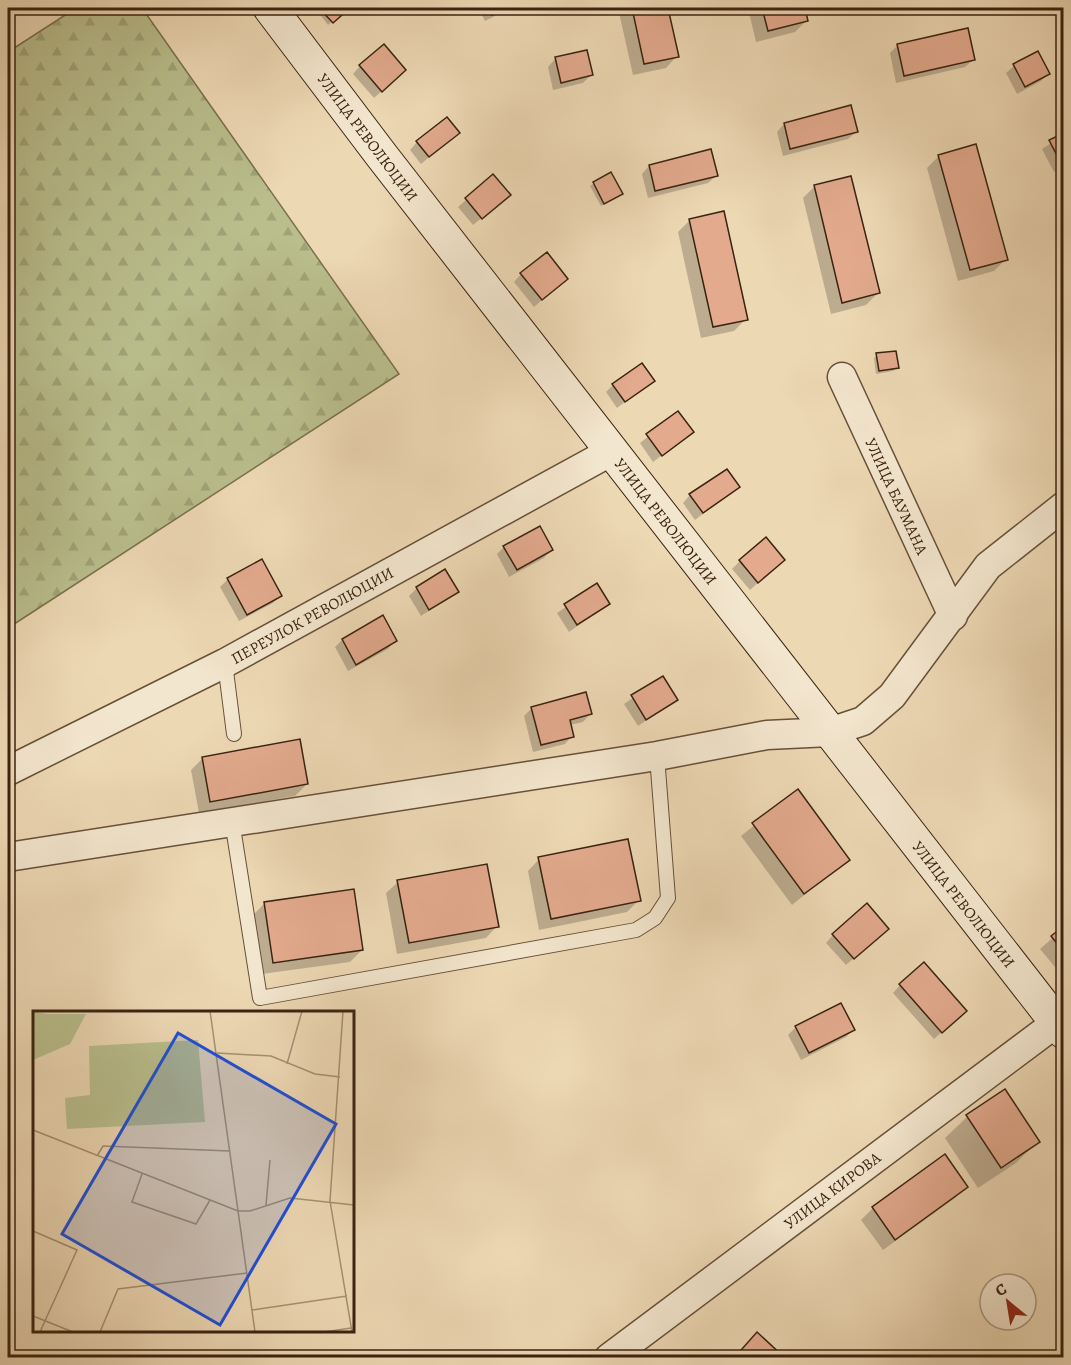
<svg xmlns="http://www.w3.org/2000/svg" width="1071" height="1365" viewBox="0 0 1071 1365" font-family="Alegreya,serif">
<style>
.forest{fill:url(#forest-firs);stroke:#7a704e;stroke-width:1.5}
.shadow{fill:#0003}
.building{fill:#e3aa8e;stroke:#3a2311;stroke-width:1.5}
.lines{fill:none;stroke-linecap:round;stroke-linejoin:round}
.lane-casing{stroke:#67503a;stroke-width:16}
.street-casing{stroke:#67503a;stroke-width:31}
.secondary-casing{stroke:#3a2311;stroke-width:35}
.lane{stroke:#f3e6ce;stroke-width:14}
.street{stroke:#f3e6ce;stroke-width:28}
.secondary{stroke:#f3e6ce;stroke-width:33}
.labels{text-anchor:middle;stroke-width:5;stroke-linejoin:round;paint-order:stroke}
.street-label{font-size:16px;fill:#3a2311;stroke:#f3e6ce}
.inset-road{fill:none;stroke:#a59073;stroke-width:1.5}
.view{fill:#1d4ed8;fill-opacity:0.15;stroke:#1d4ed8;stroke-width:3}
.inset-edge{fill:none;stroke:#3a2311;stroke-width:3}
</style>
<defs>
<pattern id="forest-firs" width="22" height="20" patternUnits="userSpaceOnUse" patternTransform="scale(1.5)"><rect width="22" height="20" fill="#b9be8c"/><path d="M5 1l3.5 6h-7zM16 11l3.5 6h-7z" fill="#a0a378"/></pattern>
</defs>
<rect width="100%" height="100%" fill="#edd8b4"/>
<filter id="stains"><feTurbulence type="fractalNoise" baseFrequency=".00333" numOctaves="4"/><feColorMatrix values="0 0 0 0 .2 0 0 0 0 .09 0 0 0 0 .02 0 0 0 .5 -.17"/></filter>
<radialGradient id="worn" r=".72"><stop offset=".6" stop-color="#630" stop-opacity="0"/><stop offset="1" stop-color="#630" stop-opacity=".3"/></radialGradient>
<path class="forest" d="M76,8H142L399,374L8,628V52Z"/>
<g class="shadow">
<path d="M315,8H349L328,25Z"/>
<path d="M478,8H511L485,21Z"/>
<path d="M618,8H667L677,56L666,68L633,75Z"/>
<path d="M748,8H804L807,20L795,32L756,42Z"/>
<path d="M898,45L973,60L965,67L896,83L890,53Z"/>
<path d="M555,59L591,75L583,83L553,90L548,67Z"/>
<path d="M360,66L397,77L374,98L353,74Z"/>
<path d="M1014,66L1048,74L1041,81L1017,94L1006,73Z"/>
<path d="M784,124L856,132L848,139L783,156L777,132Z"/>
<path d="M458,133L421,164L410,150L417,142Z"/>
<path d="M1064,135V167L1054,172L1042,149Z"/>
<path d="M939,156L1006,259L994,271L958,281L927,168Z"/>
<path d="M649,166L716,176L708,183L648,198L642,174Z"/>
<path d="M493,176L501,202L473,225L458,207Z"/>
<path d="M850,178L878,293L866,305L831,314L803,198L814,187Z"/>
<path d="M594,183L621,194L601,206L590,186Z"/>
<path d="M690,220L746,319L734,331L701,338L678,232Z"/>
<path d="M521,274L566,279L534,307L514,282Z"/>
<path d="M877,355L897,368L893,371L876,374L874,358Z"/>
<path d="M653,381L617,408L606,392L613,385Z"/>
<path d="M678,413L692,432L653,462L640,443Z"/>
<path d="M738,487L695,520L683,503L690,495Z"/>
<path d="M504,547L551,550L544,558L509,577L497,554Z"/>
<path d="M783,560L750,590L732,569L740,561Z"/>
<path d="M228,579L280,596L273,603L239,621L220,587Z"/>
<path d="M596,586L608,604L569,632L557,613Z"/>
<path d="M417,588L457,592L421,616L409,596Z"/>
<path d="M342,640L395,641L388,649L348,671L335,647Z"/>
<path d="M662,678L676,700L638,726L624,704Z"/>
<path d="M532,708L590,714L583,722L569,725L572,736L565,744L533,752L524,716Z"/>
<path d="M203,758L307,784L295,796L199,813L191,770Z"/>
<path d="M798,791L848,860L792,905L741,836Z"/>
<path d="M539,859L639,900L627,912L539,930L528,871Z"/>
<path d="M398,882L497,926L486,938L397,954L386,893Z"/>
<path d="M265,903L362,950L350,962L262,974L253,915Z"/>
<path d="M1064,928V978L1040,949Z"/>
<path d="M833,935L879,936L846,965L826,943Z"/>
<path d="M900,985L957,1018L934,1039L893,993Z"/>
<path d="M796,1027L853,1030L846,1037L801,1060L788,1035Z"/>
<path d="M1004,1091L1038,1141L1016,1163L978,1188L945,1138L967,1117Z"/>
<path d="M944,1156L966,1187L955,1198L883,1250L861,1220L873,1208Z"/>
</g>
<g class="building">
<path d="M319,8H350L333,23Z"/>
<path d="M489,8H506L492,15Z"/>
<path d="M632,8H668L679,57L644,64Z"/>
<path d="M762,8H805L808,21L768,31Z"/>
<path d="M968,28L975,60L904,76L897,44Z"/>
<path d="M384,44L406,70L382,92L359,65Z"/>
<path d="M587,50L593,75L561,83L555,57Z"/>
<path d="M1038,51L1050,74L1025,87L1013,64Z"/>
<path d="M851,105L858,132L790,149L784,123Z"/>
<path d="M447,117L460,133L429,157L416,141Z"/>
<path d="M1064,133V164L1062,165L1049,140Z"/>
<path d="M976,144L1008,260L970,270L938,155Z"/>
<path d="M711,149L718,176L655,191L649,165Z"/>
<path d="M611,172L623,194L604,204L593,182Z"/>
<path d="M493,174L511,195L482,219L465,198Z"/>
<path d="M851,176L880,293L842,303L814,185Z"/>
<path d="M724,211L748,320L713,327L689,219Z"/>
<path d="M547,252L568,279L542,300L520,273Z"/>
<path d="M896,351L899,368L879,371L876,353Z"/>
<path d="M642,363L655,381L625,402L612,384Z"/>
<path d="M678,411L694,432L662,456L646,434Z"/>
<path d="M727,469L740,487L703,513L689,494Z"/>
<path d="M540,526L553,550L517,570L503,546Z"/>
<path d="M766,537L785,560L758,583L739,560Z"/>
<path d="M262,559L282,596L247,615L227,578Z"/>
<path d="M445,569L459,592L429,610L416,587Z"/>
<path d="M597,583L610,604L577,625L564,604Z"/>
<path d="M383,615L397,641L356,665L342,639Z"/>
<path d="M663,676L678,700L646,720L631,695Z"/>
<path d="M586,692L592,714L570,720L574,737L541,745L531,707Z"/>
<path d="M300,739L308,784L210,802L202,757Z"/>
<path d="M798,789L850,860L804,894L752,823Z"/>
<path d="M628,839L641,901L551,919L538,857Z"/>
<path d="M487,864L499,927L409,943L397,880Z"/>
<path d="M354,889L363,950L273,963L264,902Z"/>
<path d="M867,903L889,929L854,959L832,934Z"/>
<path d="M1064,926V952L1051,936Z"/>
<path d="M924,962L967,1011L942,1033L899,984Z"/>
<path d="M841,1003L855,1030L809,1053L795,1026Z"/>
<path d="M1005,1089L1040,1142L1001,1168L966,1115Z"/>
<path d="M945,1154L968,1187L895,1240L872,1207Z"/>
<path d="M757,1332L785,1358H734Z"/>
</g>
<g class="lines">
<g class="lane-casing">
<g id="lane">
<path d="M225,663L234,734"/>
<path d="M232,821L260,998L636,930L655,918L668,898L657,756"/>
</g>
</g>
<g class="street-casing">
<g id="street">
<path d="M842,377L953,616"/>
<path d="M8,771L225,663L612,451"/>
<path d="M8,857L657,756L767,735L830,732L863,721L892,696L988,566L1064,506"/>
<path d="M609,1358L1056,1023"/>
</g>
</g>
<g class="secondary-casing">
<path id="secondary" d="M270,8L382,156L1064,1032"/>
</g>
<use href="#lane" class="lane"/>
<use href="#street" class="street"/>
<use href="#secondary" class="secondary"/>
</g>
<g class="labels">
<g class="street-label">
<text transform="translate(368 137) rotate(53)" y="6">УЛИЦА РЕВОЛЮЦИИ</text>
<text transform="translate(897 496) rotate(65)" y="6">УЛИЦА БАУМАНА</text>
<text transform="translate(666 521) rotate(52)" y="6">УЛИЦА РЕВОЛЮЦИИ</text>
<text transform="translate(312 615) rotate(-29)" y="6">ПЕРЕУЛОК РЕВОЛЮЦИИ</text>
<text transform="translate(964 904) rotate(52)" y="6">УЛИЦА РЕВОЛЮЦИИ</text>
<text transform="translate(832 1190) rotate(-37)" y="6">УЛИЦА КИРОВА</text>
</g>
</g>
<g transform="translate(33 1011)">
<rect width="321" height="321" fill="#edd8b4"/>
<path d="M0,1L15,3H53L37,33L0,49ZM165,29L172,111L34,118L32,87L57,84L56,35Z" fill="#b9be8c"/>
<path class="inset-road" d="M177,0L222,321M310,0L297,190L319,321M184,42L238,45L282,63L307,66M254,53L269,0M0,119L205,200H217L257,187L321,194M64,145L70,135L197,140M109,163L99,191L163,213L177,189M233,194L237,149M0,220L44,239L7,321M219,299L314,285M0,305L40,321M67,321L85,278L214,262M291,321L318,317"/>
<path class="view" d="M145,22L303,113L187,314L29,223Z"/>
<rect width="321" height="321" class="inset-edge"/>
</g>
<rect width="1071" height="1365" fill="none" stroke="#edd8b4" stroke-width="30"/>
<rect x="9" y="9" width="1053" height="1347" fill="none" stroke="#3a2311" stroke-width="3"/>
<rect x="15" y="15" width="1041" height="1335" fill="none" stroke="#3a2311" stroke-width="1.5"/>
<g transform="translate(1008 1302) rotate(330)"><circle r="28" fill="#f3e6ce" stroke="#a99882" stroke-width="1.5"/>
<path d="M0-4.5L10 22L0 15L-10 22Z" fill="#8f2418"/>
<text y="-9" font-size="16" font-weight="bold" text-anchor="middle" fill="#3a2311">С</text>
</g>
<rect width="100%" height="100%" filter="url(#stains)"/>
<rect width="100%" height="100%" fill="url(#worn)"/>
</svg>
